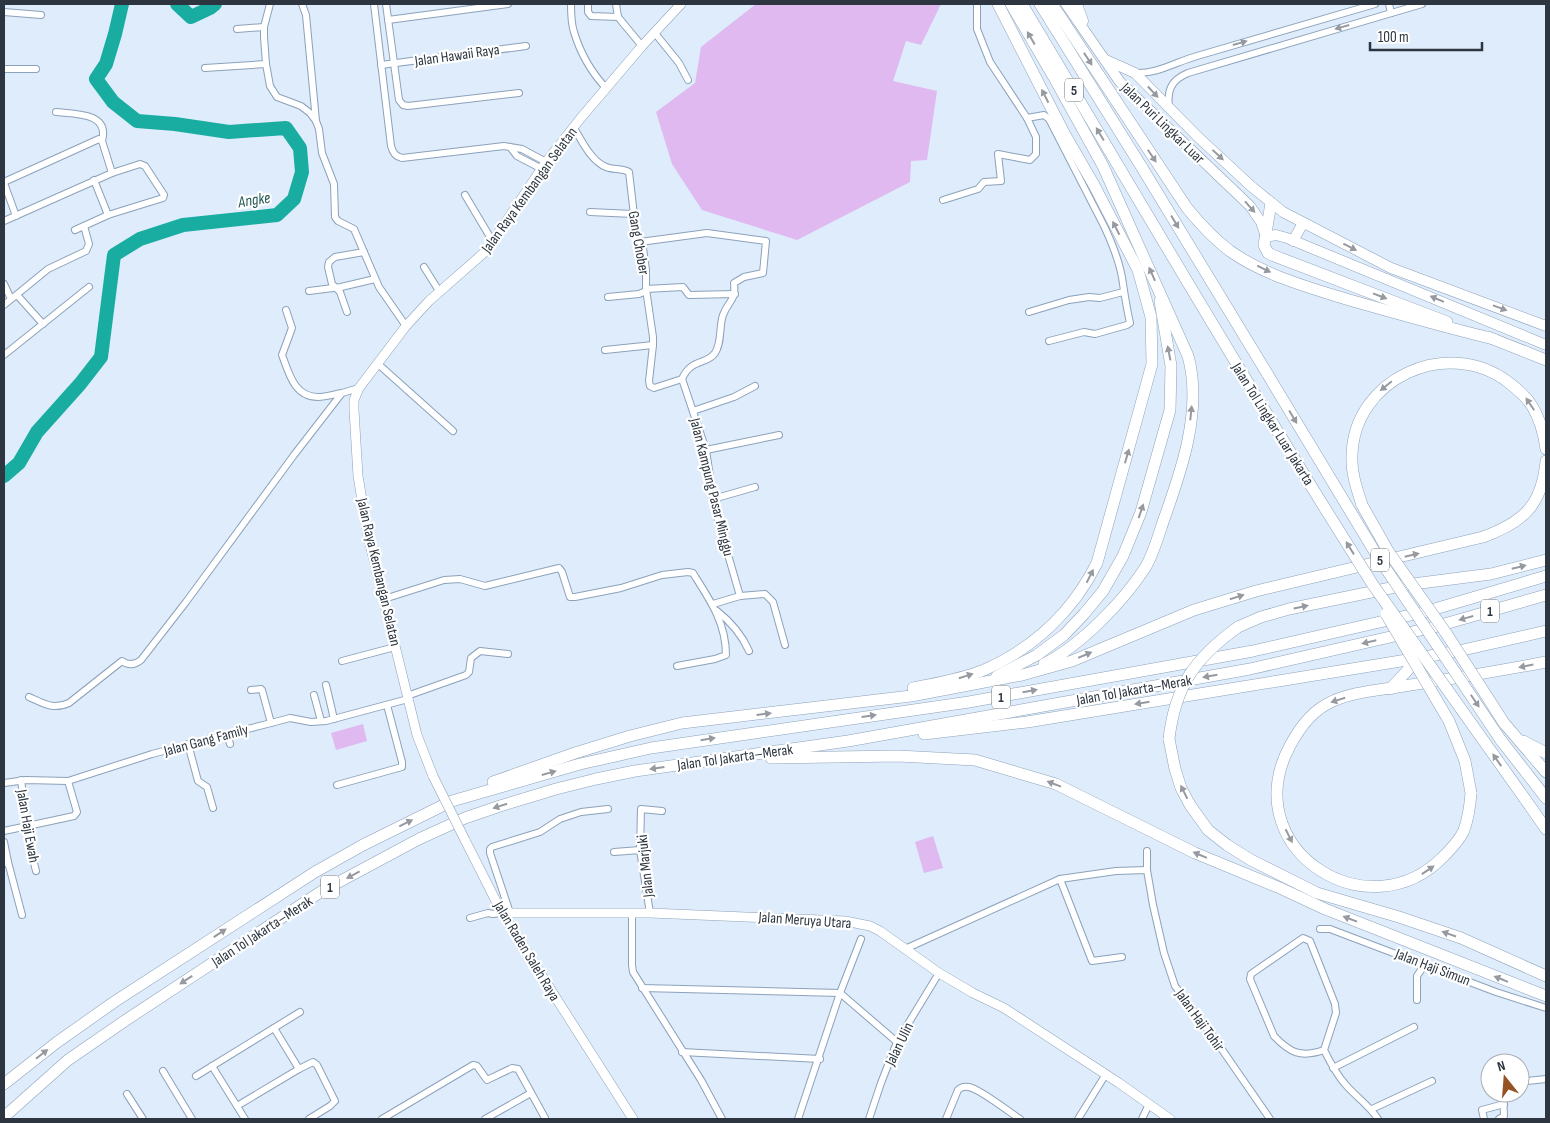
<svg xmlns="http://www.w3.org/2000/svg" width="1550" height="1123" viewBox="0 0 1550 1123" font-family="'Sofia Sans Condensed',sans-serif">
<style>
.grass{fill:#dfb9ef}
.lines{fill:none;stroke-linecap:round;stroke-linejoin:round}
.river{stroke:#19ada1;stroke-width:14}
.minor-casing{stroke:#8ca2ba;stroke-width:8}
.secondary-casing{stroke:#8ca2ba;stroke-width:10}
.primary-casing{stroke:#8ca2ba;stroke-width:11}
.motorway-casing{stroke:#8ca2ba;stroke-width:12}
.minor{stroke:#fff;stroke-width:6}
.secondary{stroke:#fff;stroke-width:9}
.primary{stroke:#fff;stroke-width:10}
.motorway{stroke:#fff;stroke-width:11}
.secondary-bridge-casing{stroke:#8ca2ba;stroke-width:10;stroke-linecap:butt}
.motorway-bridge-casing{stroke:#8ca2ba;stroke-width:12;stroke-linecap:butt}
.secondary-bridge{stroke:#fff;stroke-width:9}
.motorway-bridge{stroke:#fff;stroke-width:11}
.oneway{fill:#969aa0}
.labels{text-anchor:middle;stroke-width:4.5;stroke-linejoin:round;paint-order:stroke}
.shield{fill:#fff;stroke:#6c7279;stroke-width:1}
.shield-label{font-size:14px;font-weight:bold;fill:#2d3640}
.street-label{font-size:15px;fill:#2d3640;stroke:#fff}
.water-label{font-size:16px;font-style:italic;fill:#225852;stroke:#fff}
</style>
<rect width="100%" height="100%" fill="#deecfc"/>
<g class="grass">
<path d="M756,4H941L921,45L906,41L893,81L937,91L927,160L911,161L910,182L797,240L702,210L672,164L656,112L695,83L701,47Z"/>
<path d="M363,724L367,741L336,750L331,733Z"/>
<path d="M933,836L943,868L924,873L915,842Z"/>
</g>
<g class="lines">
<g class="river">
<path d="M177,4L191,17L210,8L215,4"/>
<path d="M4,476L19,463L37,432L80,384L101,357L114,255L140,239L183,225L277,215L294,199L302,172L300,148L286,128L229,132L175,124L137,121L113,102L96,79L106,64L115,34L122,4"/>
</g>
<g class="minor-casing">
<g id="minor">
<path d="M270,4L264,27V37L266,64L270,86L277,97L301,106L310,113L316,121L319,129L322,153L334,184L335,217L338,221L354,229L379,287L406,326"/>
<path d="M302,4L306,15L316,121"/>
<path d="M374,4L391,146C393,153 395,156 402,158L504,146L522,149L546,162"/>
<path d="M386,4L399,100L403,105L408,106L519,93"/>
<path d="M571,4C571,13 571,23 574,32C580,52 592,73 606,88"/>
<path d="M588,4V12L591,16L618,17"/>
<path d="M616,4L618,17L642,46"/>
<path d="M1389,4L1391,13"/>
<path d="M4,12L41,15"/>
<path d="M388,20L508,4"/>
<path d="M237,29L264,27"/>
<path d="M654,32L679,63L688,80"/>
<path d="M381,65L526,46"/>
<path d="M205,68L266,64"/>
<path d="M4,69H36"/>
<path d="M1135,73C1157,74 1176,62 1197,56C1257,38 1316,21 1375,4"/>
<path d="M1169,108C1167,90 1171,80 1188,73L1422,4"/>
<path d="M56,112C74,114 110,112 102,141"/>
<path d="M1027,118L1044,115L1049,119L1104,226C1112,243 1121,266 1123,284C1125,297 1127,310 1130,323L1127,325L1095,334L1084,332L1049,341"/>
<path d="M574,128C582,141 591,161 606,167C613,170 622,168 629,172L636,232L643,248L646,270V289L653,337V345L649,381L650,386L654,388L682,379"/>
<path d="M510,147L517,156L542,169"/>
<path d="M94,180L108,215"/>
<path d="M4,182L99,139L102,141L112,173"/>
<path d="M4,183L16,216"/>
<path d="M465,195L493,242"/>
<path d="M943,200L978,189L984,182L1001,181L998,154L1030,160L1036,154V137L1027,118L990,62L977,29V4"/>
<path d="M590,212L633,214"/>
<path d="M4,221L112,173L140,164L145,166L164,195L163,198L108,215L75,230"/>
<path d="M640,242L707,233L766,241L763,273L744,277L734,283C736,302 729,299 723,315C719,326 722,343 715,353C707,365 691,358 682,379"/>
<path d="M424,267L439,291"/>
<path d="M4,284L11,299"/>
<path d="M646,289L683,287L689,295L735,294"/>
<path d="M309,291L341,287L375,279"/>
<path d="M17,295L43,324"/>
<path d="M608,297L639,294L646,291"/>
<path d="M4,305L48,269L86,251L89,244L84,226"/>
<path d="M286,310L292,328L282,355C289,373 294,397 318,397C326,397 335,394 342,393"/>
<path d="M347,312L340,292L332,284L328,267L329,262L335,257L364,252"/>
<path d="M1029,312L1069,300L1089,297L1100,298L1123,292"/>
<path d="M605,350L653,345"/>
<path d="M4,355L89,287"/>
<path d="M377,363L453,431"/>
<path d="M682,379L706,450L715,510L740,596"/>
<path d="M693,411L734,397L755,386"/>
<path d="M706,450L779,435"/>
<path d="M713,499L755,487"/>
<path d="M384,599L444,580L460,579L485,586L559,568L562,572L570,597H575L621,588L662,575L688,572L693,573L696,578C712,603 726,625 726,655L715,659L677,666"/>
<path d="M713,604L740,596L765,594L773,602L785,645"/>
<path d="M717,611C731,622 742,635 749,651"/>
<path d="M342,661L395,647"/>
<path d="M326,685L334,719"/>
<path d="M251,690L261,689L262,690L271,723"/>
<path d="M314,695L321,721"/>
<path d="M407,696L466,675L469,672L471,658L480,651L508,654"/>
<path d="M29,697C45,704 53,710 69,703L122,661C129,666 135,665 141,660L186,602L294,455L342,393L359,388"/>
<path d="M227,734L230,744"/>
<path d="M188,744L198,781L207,787L213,808"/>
<path d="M21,780L30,847L36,871"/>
<path d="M4,783L26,780L68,781L152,754L271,723L290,718L311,722L326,721L408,699"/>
<path d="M337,785L402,767V762L387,705"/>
<path d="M4,831L74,816L77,812L68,781"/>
<path d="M4,842L8,862L5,863"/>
<path d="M1147,851V870L1153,905L1164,953L1175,986L1214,1038L1270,1119"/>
<path d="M614,852L640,850"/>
<path d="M8,862L22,915"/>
<path d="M1060,879L1092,961L1122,957"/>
<path d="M510,913L490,853V849L492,847L540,832L560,819L581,812L608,809"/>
<path d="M632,913V965L633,972L701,1080L722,1119"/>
<path d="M650,913L640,850L641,809L662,811"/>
<path d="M470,918L488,913L493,914L502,913"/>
<path d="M1320,929H1330L1496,992L1546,1008"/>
<path d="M905,949L1060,879L1116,871L1147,870"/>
<path d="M642,988L840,993L897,1042"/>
<path d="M1417,1000V976L1425,964"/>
<path d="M274,1028L299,1069"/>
<path d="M1324,1050C1301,1058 1290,1053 1274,1036L1250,979L1251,974L1303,938L1310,941L1335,1004L1336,1013L1324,1050C1330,1062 1336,1074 1345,1084C1356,1097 1369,1105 1378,1119"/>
<path d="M682,1052L820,1059"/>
<path d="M212,1066L245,1119"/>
<path d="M1333,1068L1414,1027"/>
<path d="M163,1071L192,1119"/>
<path d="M1520,1074H1524L1527,1081L1546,1079"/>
<path d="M196,1076L300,1012"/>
<path d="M127,1094L143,1119"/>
<path d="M237,1106L299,1069L313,1062L317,1065L335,1101L330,1106L309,1119"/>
<path d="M1372,1109L1432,1081"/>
<path d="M382,1119L473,1065L477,1066L487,1080L512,1068L518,1069L545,1118"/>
<path d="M485,1119L531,1093"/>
<path d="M798,1119L840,993L861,939"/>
<path d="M869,1119L881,1083L897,1042L939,973"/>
<path d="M946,1119L958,1090C961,1087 964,1086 969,1087C980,1089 1009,1112 1020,1119"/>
<path d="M1078,1119L1106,1074"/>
<path d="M1142,1119L1149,1104"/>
<path d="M1484,1119L1482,1110L1504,1104"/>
<path d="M1499,1119L1504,1116L1503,1093"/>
</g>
</g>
<g class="secondary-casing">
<g id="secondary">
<path d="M433,776L417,735L368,536L358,476L354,410V400L359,388L406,326L429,301L487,250L546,162L580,119L642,46L681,4"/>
<path d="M465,840L502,913L633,1119"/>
<path d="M502,913H650L845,921L870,926L880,931L939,973L973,993L1004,1008L1119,1083L1170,1119"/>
</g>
</g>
<g class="primary-casing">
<g id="primary">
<path d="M1066,4L1120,82L1250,206L1261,222L1266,237L1276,235L1287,238L1546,345"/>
<path d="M1077,4L1083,21"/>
<path d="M1106,60L1135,73L1198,137L1252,187L1283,212L1391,268L1546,326"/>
<path d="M1293,241L1303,223"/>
</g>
</g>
<g class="motorway-casing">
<g id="motorway">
<path d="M1011,4L1056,81L1103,166L1188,356C1203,410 1181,472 1163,522C1158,537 1153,555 1145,568C1122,603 1081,645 1044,664"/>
<path d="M1022,4C1123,173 1222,343 1326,510"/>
<path d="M1040,4L1141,166L1268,375"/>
<path d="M1052,4L1187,208C1200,224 1214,239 1230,251C1264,275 1307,287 1346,299C1395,313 1444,327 1494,339"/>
<path d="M1271,203L1264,245L1268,253L1272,255L1447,322"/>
<path d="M1488,337L1546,360"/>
<path d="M1362,505C1357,489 1351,473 1352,456C1353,379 1447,336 1508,382C1517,389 1526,396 1532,406C1540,419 1544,434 1546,449"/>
<path d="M1238,627L1261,617L1289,609L1405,585L1491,574L1546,560"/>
<path d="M997,676L1037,655L1064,635L1084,614L1103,591L1123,556L1141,512L1170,410L1171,366L1160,301"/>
<path d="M913,688C937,683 962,679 984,670C1034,648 1073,611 1097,563L1152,364L1151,317L1138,270L1094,185L1064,133L998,4"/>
<path d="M1390,689L1419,658"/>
<path d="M1504,723L1546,772"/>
<path d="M924,734L1027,722L1419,658L1463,650L1546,631"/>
<path d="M1169,739L1175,769L1181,788L1190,805L1208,830L1227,845L1251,860L1317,893L1399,917L1461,938L1546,976"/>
<path d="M1500,739L1546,798"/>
<path d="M1523,741L1546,753"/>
<path d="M771,758L898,756L975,760L1056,784L1195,853L1280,888L1325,909L1546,996"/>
<path d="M493,782L575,753L630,736L682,723L911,696L1022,675L1072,661L1194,610L1256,591L1483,537C1524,522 1542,505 1546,461"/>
<path d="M1471,793C1470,806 1468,819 1464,830C1460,840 1450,850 1443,857C1370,931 1244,854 1285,756C1294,736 1307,715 1327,704C1349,692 1380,690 1404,686C1452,679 1499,671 1546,662"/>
<path d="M1525,799L1546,829"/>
<path d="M4,1084L56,1043L114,1002L315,872L363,845L452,801L580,764L651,748L969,702L1253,651L1428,611L1546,576"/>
<path d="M4,1117L68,1060L126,1020L322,891L419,839L465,818L500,806L556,789L596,779L635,771L848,741L1250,669L1434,627L1546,595"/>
</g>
</g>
<use href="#minor" class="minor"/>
<use href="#secondary" class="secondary"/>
<use href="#primary" class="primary"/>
<use href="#motorway" class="motorway"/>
<g class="secondary-bridge-casing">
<path id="secondary-bridge" d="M433,776L465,840"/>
</g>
<g class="motorway-bridge-casing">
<g id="motorway-bridge">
<path d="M1268,375L1376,554L1500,739"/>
<path d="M1362,505L1388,551L1446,633L1504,723"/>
<path d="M1326,510L1373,585L1525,799"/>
<path d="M1386,614L1449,721L1465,761L1471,793"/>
<path d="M1169,739C1175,686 1195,658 1238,627"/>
</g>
</g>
<use href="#secondary-bridge" class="secondary-bridge"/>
<use href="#motorway-bridge" class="motorway-bridge"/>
</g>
<defs><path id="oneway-solid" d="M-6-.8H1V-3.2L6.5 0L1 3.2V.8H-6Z" transform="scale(1.25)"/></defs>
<g class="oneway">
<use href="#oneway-solid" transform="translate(1342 27) rotate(164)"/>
<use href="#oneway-solid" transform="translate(1031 38) rotate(-120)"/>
<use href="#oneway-solid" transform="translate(1240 43) rotate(-16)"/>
<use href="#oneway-solid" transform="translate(1088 59) rotate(57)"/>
<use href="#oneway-solid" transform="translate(1153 92) rotate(47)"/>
<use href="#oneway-solid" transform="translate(1045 96) rotate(-117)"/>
<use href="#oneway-solid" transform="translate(1100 134) rotate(-121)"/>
<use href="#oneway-solid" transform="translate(1218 155) rotate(43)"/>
<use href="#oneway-solid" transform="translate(1152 156) rotate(56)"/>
<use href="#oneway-solid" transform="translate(1250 207) rotate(48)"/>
<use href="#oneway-solid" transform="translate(1175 222) rotate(59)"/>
<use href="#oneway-solid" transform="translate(1116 228) rotate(-117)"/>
<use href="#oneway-solid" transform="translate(1350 247) rotate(27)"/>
<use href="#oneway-solid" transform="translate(1264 269) rotate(26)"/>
<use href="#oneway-solid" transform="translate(1152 274) rotate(-114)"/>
<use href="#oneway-solid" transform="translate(1380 296) rotate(21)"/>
<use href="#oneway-solid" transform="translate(1437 299) rotate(-157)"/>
<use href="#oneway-solid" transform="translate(1500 308) rotate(20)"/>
<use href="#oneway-solid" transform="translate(1169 353) rotate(-101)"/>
<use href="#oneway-solid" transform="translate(1386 386) rotate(141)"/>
<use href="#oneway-solid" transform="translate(1530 404) rotate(-124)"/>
<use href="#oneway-solid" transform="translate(1191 413) rotate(-84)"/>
<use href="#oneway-solid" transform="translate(1293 417) rotate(59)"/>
<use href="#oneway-solid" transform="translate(1127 456) rotate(-74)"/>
<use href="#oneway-solid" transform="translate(1141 511) rotate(-71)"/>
<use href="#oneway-solid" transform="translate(1350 548) rotate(-122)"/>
<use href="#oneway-solid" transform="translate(1412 555) rotate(-13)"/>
<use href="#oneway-solid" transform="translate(1519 567) rotate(-14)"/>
<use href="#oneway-solid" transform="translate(1090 576) rotate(-63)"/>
<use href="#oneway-solid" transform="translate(1237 597) rotate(-17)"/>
<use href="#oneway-solid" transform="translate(1301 607) rotate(-12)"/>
<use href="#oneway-solid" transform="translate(1466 618) rotate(164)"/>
<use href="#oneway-solid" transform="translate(1369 642) rotate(167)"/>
<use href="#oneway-solid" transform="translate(1085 655) rotate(-23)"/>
<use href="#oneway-solid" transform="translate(1526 666) rotate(169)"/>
<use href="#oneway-solid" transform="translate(966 676) rotate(-18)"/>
<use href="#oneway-solid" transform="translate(1210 676) rotate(170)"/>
<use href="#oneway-solid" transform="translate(1030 691) rotate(-10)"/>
<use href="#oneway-solid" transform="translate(1338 700) rotate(162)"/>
<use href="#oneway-solid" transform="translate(1475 701) rotate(56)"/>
<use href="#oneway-solid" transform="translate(1142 703) rotate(171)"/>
<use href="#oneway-solid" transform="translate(764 714) rotate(-7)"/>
<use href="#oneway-solid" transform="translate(869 716) rotate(-8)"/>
<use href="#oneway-solid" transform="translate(708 739) rotate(-9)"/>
<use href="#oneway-solid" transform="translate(1497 760) rotate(-125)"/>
<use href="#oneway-solid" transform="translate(657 768) rotate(172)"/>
<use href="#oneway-solid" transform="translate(549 773) rotate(-16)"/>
<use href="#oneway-solid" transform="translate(1054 784) rotate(-159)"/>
<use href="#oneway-solid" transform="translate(1184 792) rotate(-117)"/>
<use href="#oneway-solid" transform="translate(500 806) rotate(162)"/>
<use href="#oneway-solid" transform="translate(406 823) rotate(-26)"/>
<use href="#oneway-solid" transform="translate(1289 836) rotate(63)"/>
<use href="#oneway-solid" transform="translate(1200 855) rotate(-157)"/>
<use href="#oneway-solid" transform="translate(1428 870) rotate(-34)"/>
<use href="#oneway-solid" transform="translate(353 875) rotate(152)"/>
<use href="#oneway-solid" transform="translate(1350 919) rotate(-159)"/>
<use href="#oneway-solid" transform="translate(220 933) rotate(-33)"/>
<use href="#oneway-solid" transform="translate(1449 934) rotate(-161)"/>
<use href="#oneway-solid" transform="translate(1501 979) rotate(-158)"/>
<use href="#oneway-solid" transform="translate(186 980) rotate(147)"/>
<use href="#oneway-solid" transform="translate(42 1054) rotate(-38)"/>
</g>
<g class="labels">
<g class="shield">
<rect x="1065" y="78.5" width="18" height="23" rx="4"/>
<rect x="1371" y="548.5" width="18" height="23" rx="4"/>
<rect x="1481" y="599.5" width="18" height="23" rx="4"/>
<rect x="992" y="685.5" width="18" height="23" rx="4"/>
<rect x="321" y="875.5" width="18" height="23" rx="4"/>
</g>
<g class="shield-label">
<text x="1074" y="95">5</text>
<text x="1380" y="565">5</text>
<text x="1490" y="616">1</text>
<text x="1001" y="702">1</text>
<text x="330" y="892">1</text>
</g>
<g class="street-label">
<text transform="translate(457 55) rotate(-8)" y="5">Jalan Hawaii Raya</text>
<text transform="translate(1163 123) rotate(44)" y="5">Jalan Puri Lingkar Luar</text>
<text transform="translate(529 190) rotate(-54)" y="5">Jalan Raya Kembangan Selatan</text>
<text transform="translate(639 243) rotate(80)" y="5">Gang Chober</text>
<text transform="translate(1273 424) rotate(58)" y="5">Jalan Tol Lingkar Luar Jakarta</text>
<text transform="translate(712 487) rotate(76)" y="5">Jalan Kampung Pasar Minggu</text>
<text transform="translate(379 572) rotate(77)" y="5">Jalan Raya Kembangan Selatan</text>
<text transform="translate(1134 690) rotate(-10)" y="5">Jalan Tol Jakarta–Merak</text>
<text transform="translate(206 740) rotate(-15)" y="5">Jalan Gang Family</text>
<text transform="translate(735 757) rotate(-8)" y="5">Jalan Tol Jakarta–Merak</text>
<text transform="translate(28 826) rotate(80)" y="5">Jalan Haji Ewah</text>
<text transform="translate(645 866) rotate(-96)" y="5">Jalan Marjuki</text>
<text transform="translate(805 920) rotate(4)" y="5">Jalan Meruya Utara</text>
<text transform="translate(262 931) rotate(-33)" y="5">Jalan Tol Jakarta–Merak</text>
<text transform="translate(527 951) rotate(59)" y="5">Jalan Raden Saleh Raya</text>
<text transform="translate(1433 967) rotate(21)" y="5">Jalan Haji Simun</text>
<text transform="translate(1200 1020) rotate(54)" y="5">Jalan Haji Tohir</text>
<text transform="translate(899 1044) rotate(-64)" y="5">Jalan Ulin</text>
</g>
<g class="water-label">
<text transform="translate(254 199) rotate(-9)" y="6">Angke</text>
</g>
</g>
<rect width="1550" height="1123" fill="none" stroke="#2d3640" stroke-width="10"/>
<g transform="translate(1505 1078) rotate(343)"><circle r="24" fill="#ffffff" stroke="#abafb3"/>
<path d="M0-4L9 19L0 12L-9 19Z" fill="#955222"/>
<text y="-8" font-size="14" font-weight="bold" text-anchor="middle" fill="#2d3640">N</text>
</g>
<path d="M1370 42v8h112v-8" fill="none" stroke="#2d3640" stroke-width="2.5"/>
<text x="1378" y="42" font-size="15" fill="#2d3640" stroke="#ffffff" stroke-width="4" paint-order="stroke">100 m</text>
</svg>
